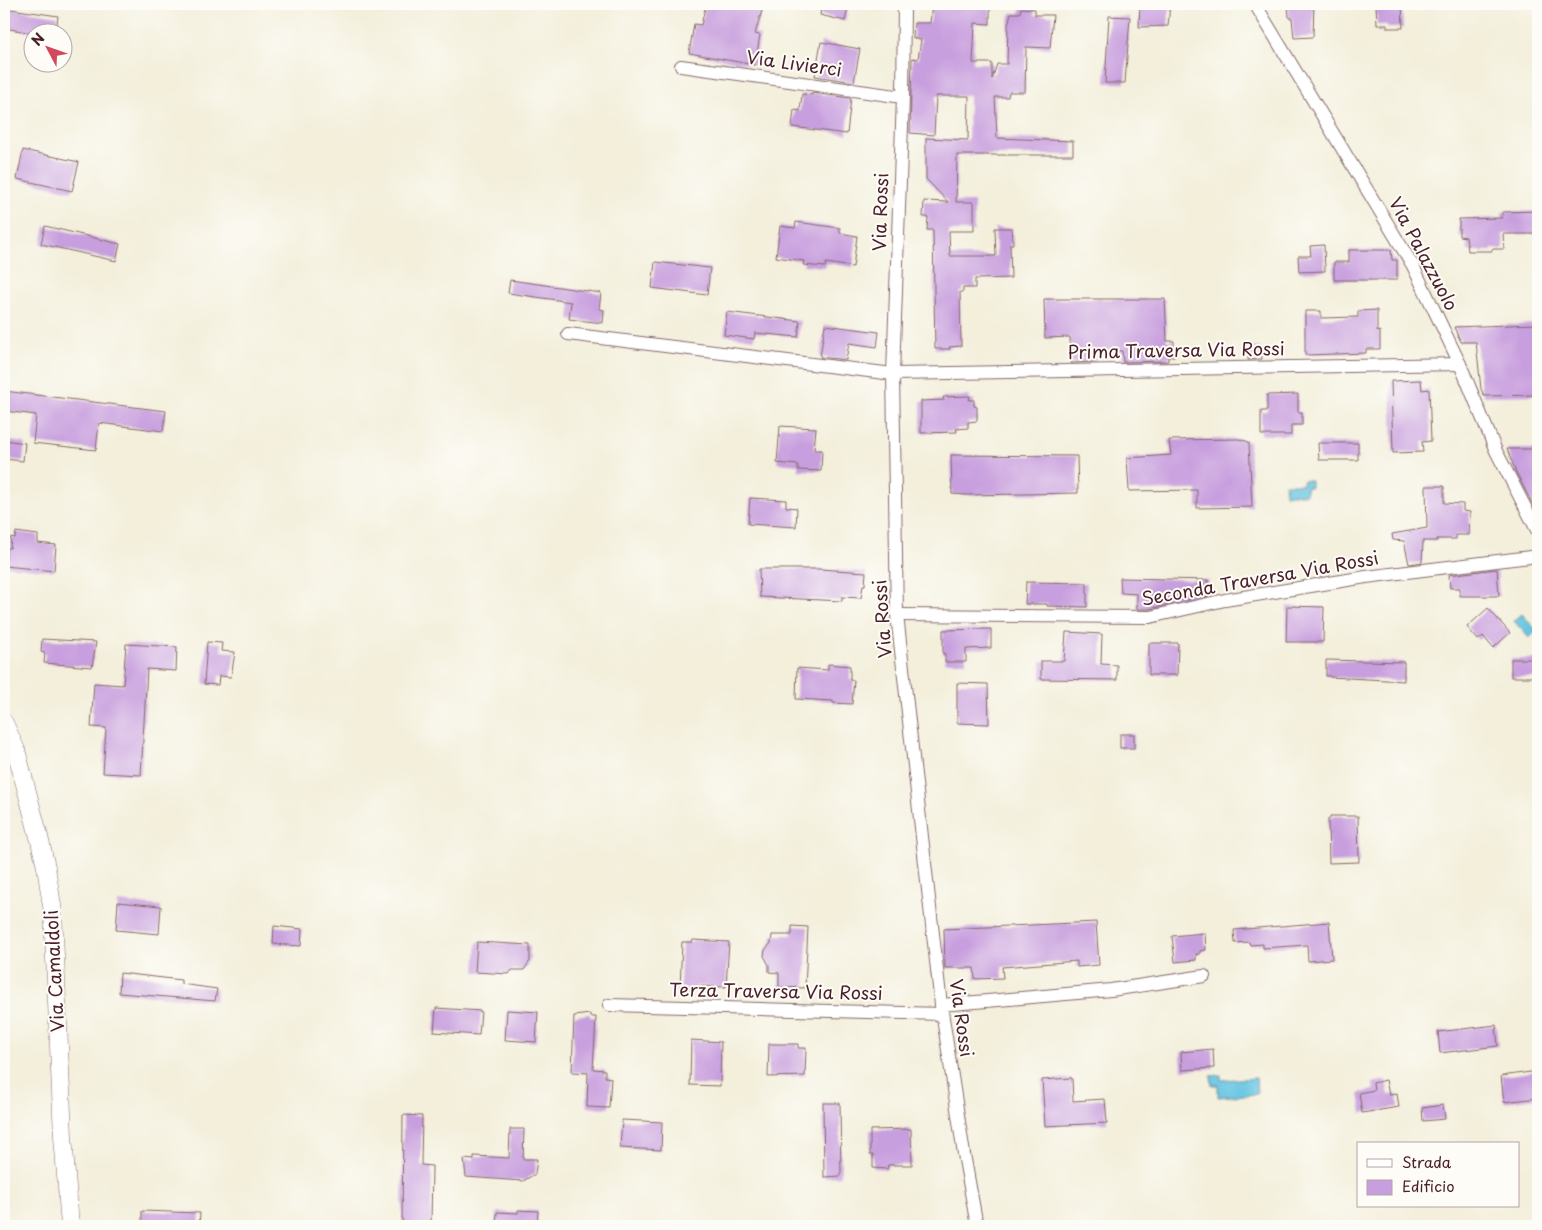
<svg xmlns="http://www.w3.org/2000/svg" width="1542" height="1230" viewBox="0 0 1542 1230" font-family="'Playpen Sans',sans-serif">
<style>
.water{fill:#63c4e1;stroke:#567286}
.building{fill:#c89fde}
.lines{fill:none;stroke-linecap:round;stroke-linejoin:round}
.street-casing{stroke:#856869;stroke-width:14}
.secondary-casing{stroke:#856869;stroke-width:19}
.street{stroke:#fff;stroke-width:12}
.secondary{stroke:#fff;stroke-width:18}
.labels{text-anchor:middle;stroke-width:4;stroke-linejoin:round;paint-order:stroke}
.street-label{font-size:18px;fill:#4a1f2b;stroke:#fdfcf7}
</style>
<rect width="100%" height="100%" fill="#fdfcf7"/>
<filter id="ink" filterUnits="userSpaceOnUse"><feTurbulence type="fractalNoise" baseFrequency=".02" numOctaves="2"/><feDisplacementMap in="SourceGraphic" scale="10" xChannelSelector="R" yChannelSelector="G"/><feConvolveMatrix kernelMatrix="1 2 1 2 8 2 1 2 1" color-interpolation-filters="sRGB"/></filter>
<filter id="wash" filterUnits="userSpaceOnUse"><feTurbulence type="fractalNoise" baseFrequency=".0096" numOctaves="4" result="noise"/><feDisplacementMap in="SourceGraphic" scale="20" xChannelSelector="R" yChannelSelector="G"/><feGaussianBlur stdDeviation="1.12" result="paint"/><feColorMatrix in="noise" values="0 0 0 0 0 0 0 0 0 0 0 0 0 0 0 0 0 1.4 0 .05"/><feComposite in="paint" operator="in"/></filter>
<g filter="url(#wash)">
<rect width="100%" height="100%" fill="#f3efdb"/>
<g class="water">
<path d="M1303,480H1311V487H1306V494H1285V484H1302Z"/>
<path d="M1522,614L1537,631L1529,638L1514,621Z"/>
<path d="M1221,1075V1080L1256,1078L1257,1094L1218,1097V1085H1212L1211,1076Z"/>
</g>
<g id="blocks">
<g class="building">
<path d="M706,4H764L755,34L760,35L755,65L689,53L694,24L701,25Z"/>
<path d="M822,4H849L845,21L820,15Z"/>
<path d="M974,4H990V24L975,23L973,63H992V79L997,64H1007L1008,25L1011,13H1020L1021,8L1035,9V15H1053L1050,48L1026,47L1025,92H1009L1008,97H995L997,138L1073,141V155H957L956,202H974V231H949L950,256H996L995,228H1012L1013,244H1010L1011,278L975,279V288H963V292H960L961,346L949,347L950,349H935L933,230H927L928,217H923L924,201L948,202L926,179V138L968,140L969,96H936L934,135L910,133L912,58L918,59L921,40L913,38L914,23H930L932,5L974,6Z"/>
<path d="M1140,4H1170L1168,26L1139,27Z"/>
<path d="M1288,4H1314L1313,37L1294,38L1292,18H1289Z"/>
<path d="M1376,4H1402L1403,28H1387V25H1377Z"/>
<path d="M4,8L58,16L56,32H27L4,28Z"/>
<path d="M1109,16L1130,17L1125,83H1105Z"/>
<path d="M821,42L860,49L854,82L815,76Z"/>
<path d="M812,93L851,98L847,134L792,127L794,110L800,111L802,94L812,95Z"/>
<path d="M23,150L79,162L72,191L17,179Z"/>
<path d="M1538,211V229H1535V234H1503L1504,249H1492V251H1468L1466,237L1459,236V219L1502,218V212Z"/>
<path d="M796,222L840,228V233L857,236L853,267L826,263L825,267L803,265L804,261L776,257L780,226L795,228Z"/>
<path d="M45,226L120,244L116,261L41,244Z"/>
<path d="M1324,245L1325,271L1299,272L1298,256H1311L1310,246Z"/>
<path d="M1349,250H1391L1392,260H1397V280H1334V262H1349Z"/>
<path d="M655,262L710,268L707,295L652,288Z"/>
<path d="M510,280L601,293L599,309L604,310L603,323L569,319L571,302L508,293Z"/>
<path d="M1044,299H1165L1167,341H1174V356L1168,357V361L1123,362L1122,351H1095V362L1071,363L1070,337L1045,338Z"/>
<path d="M1377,310V332L1380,331V349H1366V353L1305,355V311H1321V318L1358,317V311Z"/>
<path d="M727,312L800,321L798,337L755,333L754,339L724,335Z"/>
<path d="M1537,324L1538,395L1484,396L1481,389L1476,342H1461L1454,327Z"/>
<path d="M825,325L879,332L877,347L849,343L846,360L820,357Z"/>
<path d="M1249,347L1261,348L1262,359L1248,360Z"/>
<path d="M1421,380L1422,390L1429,389L1431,441L1422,442L1423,452L1393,453L1391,381Z"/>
<path d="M4,391L166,411L163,431L99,423L96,450L33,443L36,415L4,411Z"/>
<path d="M1298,394V412H1302V425H1291V435H1261V411H1267V395Z"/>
<path d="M970,396L969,400H974V406L977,407V421L968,422V428L956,429L957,432L921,433V401L944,400L943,397Z"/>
<path d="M780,426L816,428L814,450H822L821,471L798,470V465L777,463Z"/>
<path d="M1239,439L1249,442L1252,507L1197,508V490L1129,491L1127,458L1171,455L1169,440Z"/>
<path d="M4,440L25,443L23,461L4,459Z"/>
<path d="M1318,443H1358V460H1319Z"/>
<path d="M1507,449H1538V515L1516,472Z"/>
<path d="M951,455L1077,456L1078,493L967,495L952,494Z"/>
<path d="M1426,486H1444V503L1463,504V511L1470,512L1469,535H1456V539H1437V541H1423L1422,562L1409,564L1404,541L1393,540L1392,534L1427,528Z"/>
<path d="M750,498L786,500V507L797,508L796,527L748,524Z"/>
<path d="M16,532L38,535V543L56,545L54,571L5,566L7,548H10L11,537L15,538Z"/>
<path d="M759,569H819L866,572L865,585H863L861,598L842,597V601L760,597Z"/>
<path d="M1497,569L1499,596H1460V588H1450L1449,575Z"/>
<path d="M1120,578L1208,580L1207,596L1192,597V599L1188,600H1172V604L1149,609H1137V594L1121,593Z"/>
<path d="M1026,582L1087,583V607L1047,606V604H1025Z"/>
<path d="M1287,606L1324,607L1323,642H1286Z"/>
<path d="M1488,608L1510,633L1493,648L1483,636L1478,640L1467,627Z"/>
<path d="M991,629V648L966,649V662H945V654H943V630Z"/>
<path d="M1066,632L1102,634L1101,664L1117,665V680L1041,679V661H1064Z"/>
<path d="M42,639L96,642L92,667L44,663L45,653L41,652Z"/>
<path d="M207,642L222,643L221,651L235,652L231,677L219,676L218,685L204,684Z"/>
<path d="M1149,643H1178L1177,675H1149Z"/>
<path d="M126,644L177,647L176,671L147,669L141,775L103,773L106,728L91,727L94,683L123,685Z"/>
<rect x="1511" y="659" width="27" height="18"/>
<path d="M1326,660L1404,662V681L1330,677V676H1326Z"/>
<path d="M828,664L850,666V680H854L852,704L833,703V701L796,699L797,668L828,670Z"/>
<path d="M957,683L988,684L989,724L957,723Z"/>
<rect x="1120" y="734" width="14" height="14"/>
<path d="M1330,816H1358L1359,862L1329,863L1328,819H1330Z"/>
<path d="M118,902L161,906L159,934L116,930Z"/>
<path d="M1096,922L1099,965L1077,967V961L1002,967L1003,978L975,979L974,968H945L944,929Z"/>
<path d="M1329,922L1332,959L1308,961L1307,945L1263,948V944L1250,945L1249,942L1235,943L1234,930Z"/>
<path d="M274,926L302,929L301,946L273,944Z"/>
<path d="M792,926L808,927L805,988L779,987V973L769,972V965L764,956L765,950L771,943L772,935H792Z"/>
<path d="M1205,933L1206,950L1200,951V954H1196V960L1175,962L1172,936Z"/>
<path d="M693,940L729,942L726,987L696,986L695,990L680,988L682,942H692Z"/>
<path d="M477,942L530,945V961L524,970H512L509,974L475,972Z"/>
<path d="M120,973L181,980V984L217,989L215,1001L119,993Z"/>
<path d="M436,1008L481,1011L479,1035L434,1032Z"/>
<path d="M507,1010L538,1012L536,1042L505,1040Z"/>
<path d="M590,1014V1017H596L593,1069L605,1070V1077L611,1078L609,1108L587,1107L588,1073L572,1072L574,1016Z"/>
<path d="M1496,1025L1498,1046L1440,1053L1438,1032Z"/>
<path d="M691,1040L721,1042L720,1086L690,1085Z"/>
<path d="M769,1044H798V1048H806L805,1076L768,1077Z"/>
<path d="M1213,1049L1214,1068L1182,1070L1181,1052Z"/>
<path d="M1538,1071V1098L1504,1102L1501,1076Z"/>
<path d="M1072,1078L1073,1101L1105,1099L1107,1123L1045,1126L1042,1080Z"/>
<path d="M1386,1080L1389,1095L1397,1094L1399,1107L1362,1113L1359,1093L1374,1090L1373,1083Z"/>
<path d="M823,1103H840L841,1176L824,1177Z"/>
<path d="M1443,1105L1445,1119L1423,1121L1422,1108Z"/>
<path d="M403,1115L422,1116L421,1165L432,1166L431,1226H402Z"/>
<path d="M622,1120L662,1122L661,1150L620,1148Z"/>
<path d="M510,1129H524L523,1159H537L535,1174L523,1181L466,1177L464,1159L474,1160V1156L509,1158Z"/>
<path d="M911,1129L912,1165H888L887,1169L873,1168V1155H870V1130Z"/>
<path d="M518,1210L538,1211L537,1226H496L497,1212L518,1213Z"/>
<path d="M142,1211L200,1213L199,1226L142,1225Z"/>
</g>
</g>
</g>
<g filter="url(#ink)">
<use href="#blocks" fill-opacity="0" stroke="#856869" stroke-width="1"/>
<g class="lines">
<g class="street-casing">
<g id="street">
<path d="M904,4L903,97L893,374L897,615L941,1005L964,1154L977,1226"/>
<path d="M1255,4L1413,266L1460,364L1496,451L1538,532"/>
<path d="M681,66L903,97"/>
<path d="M568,334L893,374L1460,364"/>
<path d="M897,615L1150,617L1225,600L1366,577L1538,556"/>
<path d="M609,1005L942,1014"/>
<path d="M941,1005L1111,990L1204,976"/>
</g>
</g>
<g class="secondary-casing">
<path id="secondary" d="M4,723L16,750L39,837L46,867L53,912L63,1136L70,1226"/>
</g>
<use href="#street" class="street"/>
<use href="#secondary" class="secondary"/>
</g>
</g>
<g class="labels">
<g class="street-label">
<text transform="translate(794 64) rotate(8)" y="6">Via Livierci</text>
<text transform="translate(881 212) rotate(-88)" y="6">Via Rossi</text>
<text transform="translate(1423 254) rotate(62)" y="6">Via Palazzuolo</text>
<text transform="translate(1176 351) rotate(-1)" y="6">Prima Traversa Via Rossi</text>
<text transform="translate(1260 579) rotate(-10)" y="6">Seconda Traversa Via Rossi</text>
<text transform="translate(883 619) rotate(-94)" y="6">Via Rossi</text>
<text transform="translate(55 971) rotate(-93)" y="6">Via Camaldoli</text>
<text transform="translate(776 992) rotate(1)" y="6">Terza Traversa Via Rossi</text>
<text transform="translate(961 1018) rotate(82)" y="6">Via Rossi</text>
</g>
</g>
<rect width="1542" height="1230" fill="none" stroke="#fdfcf7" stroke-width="20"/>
<rect x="1357" y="1142" width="162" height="65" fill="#fdfcf7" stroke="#b5a4a5"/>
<rect x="1367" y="1159" width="25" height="8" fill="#ffffff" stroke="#b5a4a5"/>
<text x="1402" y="1168" font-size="15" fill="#4a1f2b">Strada</text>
<rect x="1367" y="1180" width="25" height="15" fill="#c89fde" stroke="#b5a4a5"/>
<text x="1402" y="1192" font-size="15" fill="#4a1f2b">Edificio</text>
<g transform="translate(48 48) rotate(311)"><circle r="24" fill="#fdfcf7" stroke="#b5a4a5"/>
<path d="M0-4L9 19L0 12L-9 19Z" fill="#d1495b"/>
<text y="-8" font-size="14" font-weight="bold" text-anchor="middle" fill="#4a1f2b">N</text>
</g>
</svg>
